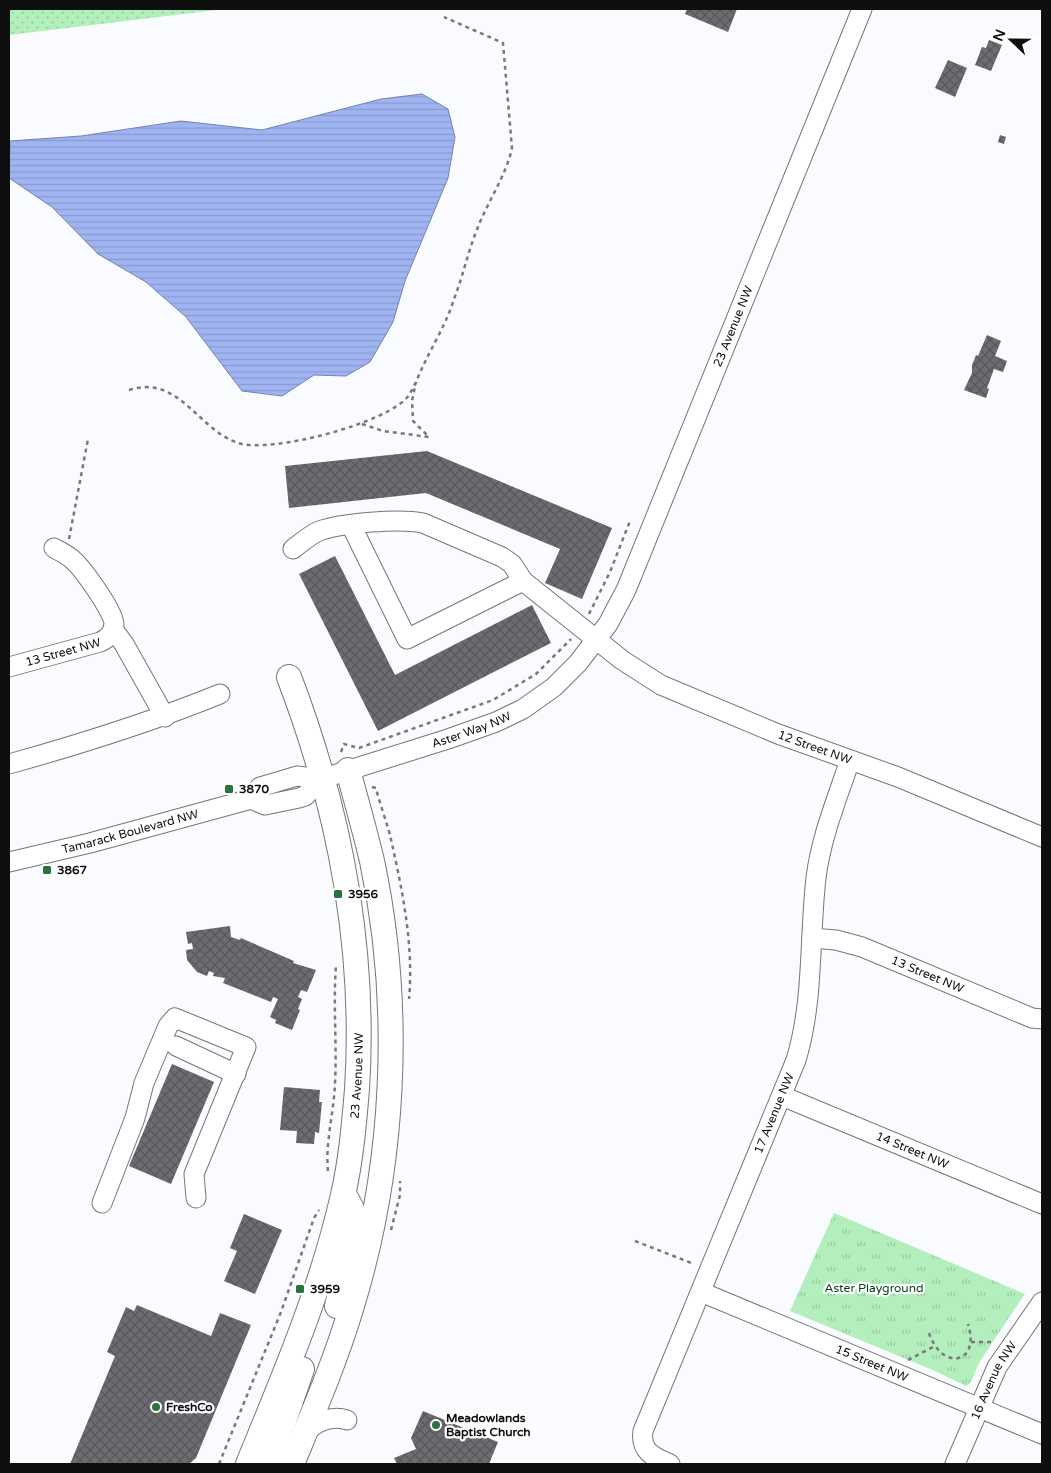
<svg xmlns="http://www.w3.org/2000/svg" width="1051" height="1473" viewBox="0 0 1051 1473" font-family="'Varela Round',sans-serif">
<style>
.grass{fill:url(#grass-dots)}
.park{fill:url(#park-tufts)}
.water{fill:url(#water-rules);stroke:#7482ae}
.building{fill:url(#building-cross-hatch)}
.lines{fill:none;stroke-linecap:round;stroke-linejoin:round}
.minor-casing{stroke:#757679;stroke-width:21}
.major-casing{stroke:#757679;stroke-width:26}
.path{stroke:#79797b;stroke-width:2.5;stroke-dasharray:4 4;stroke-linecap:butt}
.minor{stroke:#fff;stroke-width:19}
.major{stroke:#fff;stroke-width:24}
.poi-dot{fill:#2b713d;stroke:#fff;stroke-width:2}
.labels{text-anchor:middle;stroke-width:4.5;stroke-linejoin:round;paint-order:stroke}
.street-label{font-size:12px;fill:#0f0f10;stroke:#fff}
.poi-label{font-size:12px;font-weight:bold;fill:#0f0f10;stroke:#fff;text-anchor:start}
.park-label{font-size:12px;fill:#023d17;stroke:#fff}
</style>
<defs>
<pattern id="grass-dots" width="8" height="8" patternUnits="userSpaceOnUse" patternTransform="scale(1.25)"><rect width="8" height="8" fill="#b2efbc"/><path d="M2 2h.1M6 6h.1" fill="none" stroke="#98cca1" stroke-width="1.8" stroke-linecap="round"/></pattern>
<pattern id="park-tufts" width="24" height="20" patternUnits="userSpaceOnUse" patternTransform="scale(1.25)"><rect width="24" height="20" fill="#b2efbc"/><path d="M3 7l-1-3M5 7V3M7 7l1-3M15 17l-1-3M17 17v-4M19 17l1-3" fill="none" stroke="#98cca1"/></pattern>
<pattern id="water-rules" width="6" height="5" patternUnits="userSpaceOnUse" patternTransform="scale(1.25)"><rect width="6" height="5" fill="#9fb4f1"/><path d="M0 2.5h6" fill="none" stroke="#889ace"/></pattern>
<pattern id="building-cross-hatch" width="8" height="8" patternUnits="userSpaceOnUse" patternTransform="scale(1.25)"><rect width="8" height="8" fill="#6c6d70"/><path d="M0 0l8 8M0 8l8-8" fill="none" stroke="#57585b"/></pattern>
</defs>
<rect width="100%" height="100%" fill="#fafbfe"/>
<path class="grass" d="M9,9H225L9,35Z"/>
<path class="park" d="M834,1213L1025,1294C1009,1317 994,1340 979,1363C975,1370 973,1383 966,1386L935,1371L790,1311Z"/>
<path class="water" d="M422,94L448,109L455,137L448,178L405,281L393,322L370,362L346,376L314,375L282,396L242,391L186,317L146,282L98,254L52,207L9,178L10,141L81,136L181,121L262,130L381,99Z"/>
<g class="building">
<path d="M687,9H737L728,32L685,14Z"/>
<path d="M989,40L1002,45L991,71L975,65L982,47L986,48Z"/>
<path d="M948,60L967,68L955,97L935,88Z"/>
<path d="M1000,135L1006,137L1004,144L998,142Z"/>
<path d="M987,335L1001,341L995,356L1007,361L1003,372L994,369L987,388L989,389L986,398L964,390L972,373V365L976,355L978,356Z"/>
<path d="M427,451L612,528L582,599L545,583L560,549L426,493L289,508L285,466Z"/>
<path d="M335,556L395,675L532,605L551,643L378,731L299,574Z"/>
<path d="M230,926L231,937L240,940L241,938L294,961L293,963L316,970L307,992L301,990L298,997L302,999L298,1009L300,1010L292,1030L275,1023L276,1020L270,1017L278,999L273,997L271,1002L223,983L225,978L213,976L214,973L209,971L207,976L197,972L187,960L186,950L193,949L192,943L188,944L186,932Z"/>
<path d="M172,1064L214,1082L171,1184L129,1166Z"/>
<path d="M284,1087L320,1090L319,1102H322L319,1133L315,1132L314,1144L296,1143L297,1131L280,1130Z"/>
<path d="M244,1214L282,1230L255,1294L224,1281L237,1251L230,1248Z"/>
<path d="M137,1305L211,1336L220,1313L251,1325L196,1458L189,1464H70L115,1356L107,1352L126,1307L134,1311Z"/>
<path d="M423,1411L498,1442L489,1464H397L394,1458L416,1449L411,1438Z"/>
</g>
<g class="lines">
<g class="minor-casing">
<g id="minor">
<path d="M351,525L407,639L523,581"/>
<path id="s1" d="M293,549C301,543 310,535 319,531C341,523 400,518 423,523L502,557L512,564L523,581L622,660L661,685L778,734L898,777L1042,837"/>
<path d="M113,629L124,644L165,717"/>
<path id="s2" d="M9,667L100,642C107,639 113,634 114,625C115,613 83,569 73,560C68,555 61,552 54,548"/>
<path d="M9,764C81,744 151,722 220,694"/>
<path d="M251,799L265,805L299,798L305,796L321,779"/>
<path id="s3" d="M9,862L90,843L251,799L260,787L297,776L321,779L448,739L496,722L523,709L554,687L578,663L608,624L626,590L862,9"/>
<path id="s4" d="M812,938L836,940L862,947L1032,1018L1042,1019"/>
<path d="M176,1046L236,1074"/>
<path id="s5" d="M782,1096L1042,1204"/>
<path d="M102,1203L135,1118L144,1083L168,1026L175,1018L246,1047L194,1174L196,1198"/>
<path id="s6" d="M701,1292L1042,1434"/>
<path d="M305,1433C316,1422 331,1415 347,1420"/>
<path id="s7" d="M670,1464C653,1457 640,1451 643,1431L796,1060C814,1001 809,939 816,878C821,837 837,799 850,760"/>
<path id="s8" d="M955,1464L997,1367L1042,1302"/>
</g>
</g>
<g class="major-casing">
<g id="major">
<path d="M337,1306L355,1227L352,1209L344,1194"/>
<path id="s9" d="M248,1464C284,1376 322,1288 343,1195C351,1160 354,1125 357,1089C366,948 339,808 289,677"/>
<path d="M269,1464L302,1369"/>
<path d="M292,1464C313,1413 335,1362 351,1309C395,1167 403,1007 372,861C365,831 356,800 348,770"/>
</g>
</g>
<g class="path">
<path d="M129,390C179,374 197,429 238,443C269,454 390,423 409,395C415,386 419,374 424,364C434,343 447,322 454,299C463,276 468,251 478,227C488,201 506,176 512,148L503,43L444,17"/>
<path d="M362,424L383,431L429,437L413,421L412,401L416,382"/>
<path d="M69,539L88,439"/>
<path d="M589,614L610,572L630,521"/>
<path d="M341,752L344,744L359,748L493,700L536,674L571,639"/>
<path d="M372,787L376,788C376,791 388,827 390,835C402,888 414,945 409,999"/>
<path d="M328,1171C325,1142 334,1113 335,1083C337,1044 333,1004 336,965"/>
<path d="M391,1230L400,1195V1181"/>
<path d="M635,1241L694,1264"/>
<path d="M929,1333C942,1372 981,1364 968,1324"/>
<path d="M971,1342H994"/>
<path d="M908,1360L933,1347"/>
<path d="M219,1464L281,1312L314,1218L319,1210"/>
</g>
<use href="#minor" class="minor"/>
<use href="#major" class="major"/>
</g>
<g class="poi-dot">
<rect x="224" y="784" width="10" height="10" rx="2.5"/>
<rect x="42" y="865" width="10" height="10" rx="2.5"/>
<rect x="333" y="889" width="10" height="10" rx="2.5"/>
<rect x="295" y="1284" width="10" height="10" rx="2.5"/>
<circle cx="156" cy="1407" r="5"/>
<circle cx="436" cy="1425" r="5"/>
</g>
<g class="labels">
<g class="street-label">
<text dy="4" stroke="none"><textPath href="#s3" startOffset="986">23 Avenue NW</textPath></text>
<text dy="4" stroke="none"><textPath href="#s2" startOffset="56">13 Street NW</textPath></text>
<text dy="4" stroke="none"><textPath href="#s3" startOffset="486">Aster Way NW</textPath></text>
<text dy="4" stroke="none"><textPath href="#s1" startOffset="594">12 Street NW</textPath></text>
<text dy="4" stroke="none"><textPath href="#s3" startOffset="125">Tamarack Boulevard NW</textPath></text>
<text dy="4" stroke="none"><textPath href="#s4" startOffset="122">13 Street NW</textPath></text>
<text dy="4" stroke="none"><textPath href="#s9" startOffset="406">23 Avenue NW</textPath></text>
<text dy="4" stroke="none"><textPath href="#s7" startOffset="391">17 Avenue NW</textPath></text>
<text dy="4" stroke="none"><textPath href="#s5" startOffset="141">14 Street NW</textPath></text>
<text dy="4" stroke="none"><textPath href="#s6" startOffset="185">15 Street NW</textPath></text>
<text dy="4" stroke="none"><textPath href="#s8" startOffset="92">16 Avenue NW</textPath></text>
</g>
<g class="poi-label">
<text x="239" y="793">3870</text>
<text x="57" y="874">3867</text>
<text x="348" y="898">3956</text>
<text x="310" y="1293">3959</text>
<text x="166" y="1411">FreshCo</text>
<text x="446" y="1422">Meadowlands<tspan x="446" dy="14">Baptist Church</tspan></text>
</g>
<g class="park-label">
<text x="874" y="1292">Aster Playground</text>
</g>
</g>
<rect width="1051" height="1473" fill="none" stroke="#0f0f10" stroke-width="20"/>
<g transform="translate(1011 40) rotate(292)" stroke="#ffffff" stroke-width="4" paint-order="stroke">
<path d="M0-4L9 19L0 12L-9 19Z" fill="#0f0f10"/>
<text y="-8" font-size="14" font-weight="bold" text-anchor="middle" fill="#0f0f10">N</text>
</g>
</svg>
